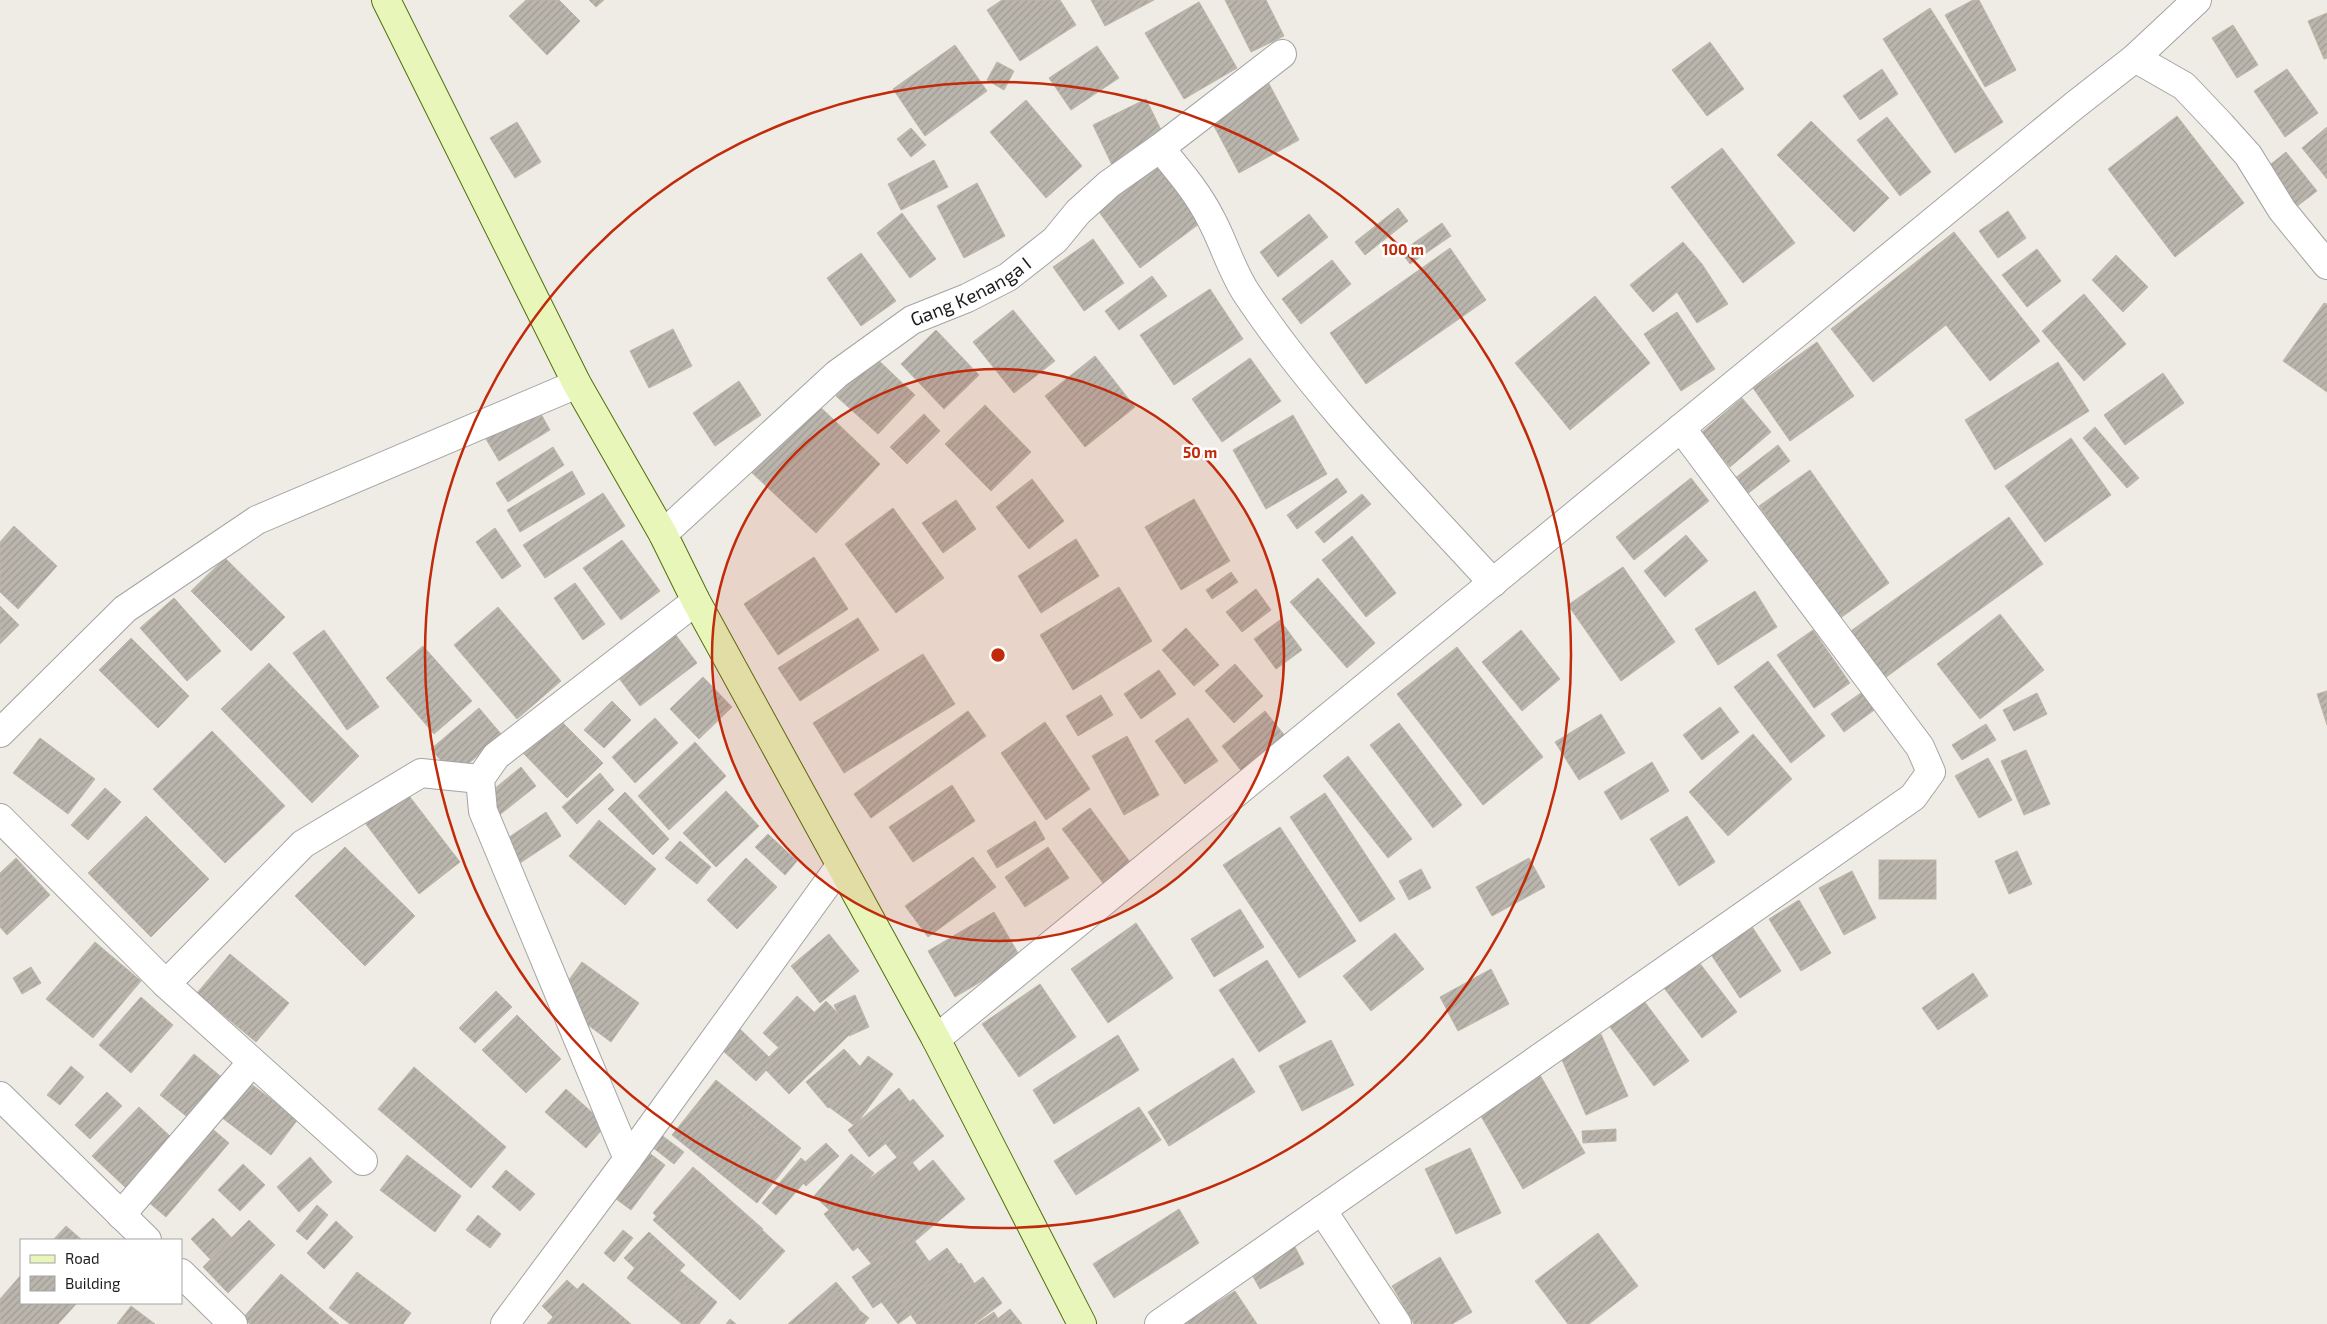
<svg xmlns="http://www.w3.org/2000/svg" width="2327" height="1324" viewBox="0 0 2327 1324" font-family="'Exo 2',sans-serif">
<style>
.building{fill:url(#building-hatch);stroke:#bfb6a7}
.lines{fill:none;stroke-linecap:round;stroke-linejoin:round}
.street-casing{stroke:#a4a4a4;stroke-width:30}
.secondary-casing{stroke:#526f0a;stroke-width:30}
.street{stroke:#fff;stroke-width:28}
.secondary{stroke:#e8f6ba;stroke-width:28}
.ring{fill:none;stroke:#c12a0a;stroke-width:2.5}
.labels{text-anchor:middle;stroke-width:5;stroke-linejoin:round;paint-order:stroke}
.street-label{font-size:19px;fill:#1d1d1d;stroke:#fff}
.centre{fill:#c12a0a;stroke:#fff;stroke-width:2.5}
.ring-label{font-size:15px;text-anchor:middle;font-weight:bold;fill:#c12a0a;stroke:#fff;stroke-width:5;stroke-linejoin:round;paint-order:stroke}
</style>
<defs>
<pattern id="building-hatch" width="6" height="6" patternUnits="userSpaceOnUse" patternTransform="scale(1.25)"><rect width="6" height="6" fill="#bab5ad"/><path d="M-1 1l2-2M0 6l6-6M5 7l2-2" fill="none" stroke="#9f9b94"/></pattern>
</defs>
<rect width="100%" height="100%" fill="#eeece4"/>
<g class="building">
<path d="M526,0H559L580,21L547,55L509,16Z"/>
<path d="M589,0H604L596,7Z"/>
<path d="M1002,0H1060L1076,25L1020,61L987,10Z"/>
<path d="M1091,0H1154L1105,26Z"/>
<path d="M1225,0H1266L1284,36L1251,52Z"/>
<path d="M1973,0H1979L2016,70L1985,87L1945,15Z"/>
<path d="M1199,2L1237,68L1184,99L1145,33Z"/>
<path d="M1930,8L2003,122L1955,153L1883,39Z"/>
<path d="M2327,13V58L2324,59L2308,21Z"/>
<path d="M2233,25L2258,65L2237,78L2212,38Z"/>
<path d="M1710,42L1744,89L1707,116L1672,70Z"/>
<path d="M955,45L987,91L925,136L893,89Z"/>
<path d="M1097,46L1119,78L1071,110L1049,78Z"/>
<path d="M997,62L1014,71L1004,90L987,80Z"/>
<path d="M1882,69L1898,94L1860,120L1843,96Z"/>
<path d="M2287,69L2318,113L2285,137L2254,91Z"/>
<path d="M1267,80L1299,140L1239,173L1207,113Z"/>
<path d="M1146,99L1165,138L1112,165L1093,125Z"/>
<path d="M1026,100L1082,166L1046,198L990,132Z"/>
<path d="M2177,116L2244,203L2175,257L2108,169Z"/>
<path d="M1887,117L1931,172L1900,196L1857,140Z"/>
<path d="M1811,121L1889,198L1854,232L1777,155Z"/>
<path d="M517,122L541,162L515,178L490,138Z"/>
<path d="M2327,127V179L2302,148Z"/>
<path d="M911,128L926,145L911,157L897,139Z"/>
<path d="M1722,148L1795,243L1743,283L1671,187Z"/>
<path d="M2286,152L2317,191L2296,207L2266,168Z"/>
<path d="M1156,159L1203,221L1140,268L1094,205Z"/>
<path d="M934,160L948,187L901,210L888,184Z"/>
<path d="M977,183L1005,236L964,258L937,206Z"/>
<path d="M1398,208L1408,221L1365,255L1355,242Z"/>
<path d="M2008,211L2026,238L1998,258L1979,231Z"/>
<path d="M902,213L936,259L910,278L877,233Z"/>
<path d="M1309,214L1328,237L1278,277L1260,252Z"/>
<path d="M1442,223L1451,236L1410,264L1401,252Z"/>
<path d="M1954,232L2040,341L1990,381L1946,325L1873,382L1831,329Z"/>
<path d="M1093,239L1124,283L1084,311L1053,267Z"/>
<path d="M1683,242L1702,264L1728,304L1697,323L1677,292L1653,312L1630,285Z"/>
<path d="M1450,248L1486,300L1366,384L1330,333Z"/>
<path d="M2037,249L2061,281L2027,307L2002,275Z"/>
<path d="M861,253L896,301L861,326L827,278Z"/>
<path d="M2116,255L2148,287L2123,312L2092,280Z"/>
<path d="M1332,260L1351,284L1301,324L1282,299Z"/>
<path d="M1152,276L1167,296L1119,330L1105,311Z"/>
<path d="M1210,289L1243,339L1174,385L1140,335Z"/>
<path d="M2084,294L2126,344L2084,381L2042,331Z"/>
<path d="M1595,296L1650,363L1570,430L1515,363Z"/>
<path d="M2324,303L2327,304V392L2283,361Z"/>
<path d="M1013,310L1055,361L1014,393L973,342Z"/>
<path d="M1677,312L1715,369L1681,391L1644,334Z"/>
<path d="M673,329L692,366L649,388L630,351Z"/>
<path d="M936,330L979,375L944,409L901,364Z"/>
<path d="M1817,342L1854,396L1790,441L1753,388Z"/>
<path d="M874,356L915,395L878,434L836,396Z"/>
<path d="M1095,356L1135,407L1085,447L1045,396Z"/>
<path d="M1250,358L1281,401L1222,442L1192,399Z"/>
<path d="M2058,362L2089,411L1995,470L1965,420Z"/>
<path d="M2163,373L2184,403L2125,445L2104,415Z"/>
<path d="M739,381L761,415L715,446L693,413Z"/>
<path d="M1742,398L1771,432L1730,467L1701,433Z"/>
<path d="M814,401L880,464L816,533L749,470Z"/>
<path d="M985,405L1031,452L991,491L945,444Z"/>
<path d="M537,407L550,430L499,461L486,439Z"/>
<path d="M924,414L940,431L907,464L890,447Z"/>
<path d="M1293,415L1327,474L1266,509L1233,450Z"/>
<path d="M2095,427L2139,478L2127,488L2083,438Z"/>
<path d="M2071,438L2111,495L2045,542L2005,486Z"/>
<path d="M1778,445L1790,461L1742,498L1730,482Z"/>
<path d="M553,447L564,465L508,502L496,483Z"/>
<path d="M1810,470L1889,583L1839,619L1759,506Z"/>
<path d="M572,471L585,494L520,532L507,510Z"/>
<path d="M1337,478L1347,492L1297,529L1287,515Z"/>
<path d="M1691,478L1709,501L1634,560L1616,537Z"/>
<path d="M1032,479L1064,521L1029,549L996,507Z"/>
<path d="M603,493L625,526L545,578L523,545Z"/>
<path d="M1362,494L1371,504L1324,543L1315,532Z"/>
<path d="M1194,499L1230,561L1181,590L1145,527Z"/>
<path d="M956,500L976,529L943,553L922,523Z"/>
<path d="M893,508L944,578L896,613L845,544Z"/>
<path d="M2009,517L2043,564L1882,680L1848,633Z"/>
<path d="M14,526L57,566L18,609L0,592V542Z"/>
<path d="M495,528L521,566L502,579L476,542Z"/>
<path d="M1686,535L1708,561L1665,597L1644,571Z"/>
<path d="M1352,536L1396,593L1366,617L1322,560Z"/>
<path d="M1076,539L1099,576L1041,613L1018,576Z"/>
<path d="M622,540L660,591L621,620L583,568Z"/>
<path d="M814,557L848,609L778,655L744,604Z"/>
<path d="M225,558L285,617L251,651L191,591Z"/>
<path d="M1623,567L1675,642L1621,681L1568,605Z"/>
<path d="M1231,572L1238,582L1212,599L1206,590Z"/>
<path d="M1318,578L1375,643L1347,668L1290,602Z"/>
<path d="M575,583L605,624L583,640L554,598Z"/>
<path d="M1119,587L1152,641L1073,690L1040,635Z"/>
<path d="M1256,589L1271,610L1242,632L1226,612Z"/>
<path d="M1755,591L1777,627L1718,665L1695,629Z"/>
<path d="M174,598L221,651L187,681L140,628Z"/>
<path d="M0,606L19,625L0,644Z"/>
<path d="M498,607L561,681L517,719L454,645Z"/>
<path d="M2000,614L2044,670L1980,719L1937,664Z"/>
<path d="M663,618L697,663L640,706L606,661Z"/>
<path d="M858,618L879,650L800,701L778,668Z"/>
<path d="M1280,620L1302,650L1276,669L1254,639Z"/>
<path d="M1186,628L1219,665L1194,686L1162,650Z"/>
<path d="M324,630L379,707L347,730L293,653Z"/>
<path d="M1521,630L1560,679L1522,711L1482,662Z"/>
<path d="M1813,630L1850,683L1814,708L1777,655Z"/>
<path d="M131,638L189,696L158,728L99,670Z"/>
<path d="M423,646L472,701L434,734L386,678Z"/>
<path d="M1457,647L1543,757L1483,805L1397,694Z"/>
<path d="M923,654L955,704L844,773L813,723Z"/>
<path d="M1768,661L1825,736L1791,763L1734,687Z"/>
<path d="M269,663L359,756L312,803L221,709Z"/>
<path d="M1235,664L1263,696L1234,723L1205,691Z"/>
<path d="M1159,670L1176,694L1141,719L1124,694Z"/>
<path d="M703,677L732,707L699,739L670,709Z"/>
<path d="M1865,690L1877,708L1844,732L1831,714Z"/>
<path d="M2327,691V725L2317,694Z"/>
<path d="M2037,693L2047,714L2014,731L2003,710Z"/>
<path d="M1101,695L1113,715L1078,736L1066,716Z"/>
<path d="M612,701L631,720L604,748L584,730Z"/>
<path d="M1720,707L1739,732L1702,760L1683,735Z"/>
<path d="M479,708L502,735L454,776L431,749Z"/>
<path d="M968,711L986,736L871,818L854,794Z"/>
<path d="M1265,711L1290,742L1246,777L1222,746Z"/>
<path d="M1601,714L1625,753L1579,780L1555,742Z"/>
<path d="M558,718L603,763L567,798L523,753Z"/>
<path d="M655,718L678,743L635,783L612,757Z"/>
<path d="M1188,718L1218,761L1185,784L1155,741Z"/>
<path d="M1045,722L1090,789L1046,820L1001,753Z"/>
<path d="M1399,723L1462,805L1433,828L1370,745Z"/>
<path d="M1986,724L1996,740L1962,760L1952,745Z"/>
<path d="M212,731L285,806L225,863L153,789Z"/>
<path d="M1753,734L1792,779L1728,836L1689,792Z"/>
<path d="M1127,736L1159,795L1124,815L1092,756Z"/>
<path d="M40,738L95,779L68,814L13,773Z"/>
<path d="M695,742L726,776L669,830L638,796Z"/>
<path d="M2026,750L2050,804L2024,815L2001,761Z"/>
<path d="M1348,756L1412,839L1388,858L1323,776Z"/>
<path d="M1988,758L2012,800L1979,818L1955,776Z"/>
<path d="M1652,762L1669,791L1621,820L1604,792Z"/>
<path d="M521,767L536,786L497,817L482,799Z"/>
<path d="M600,773L614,790L577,824L562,807Z"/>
<path d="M400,784L460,862L419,894L359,815Z"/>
<path d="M952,785L975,821L913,862L889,827Z"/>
<path d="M105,788L121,802L88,840L71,825Z"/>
<path d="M726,791L759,826L716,867L683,833Z"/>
<path d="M625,792L669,839L653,855L608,809Z"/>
<path d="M1325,793L1395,899L1360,922L1290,817Z"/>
<path d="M1090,808L1130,862L1103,883L1062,829Z"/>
<path d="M546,812L561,836L517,865L502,842Z"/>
<path d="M146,816L209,879L151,937L88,873Z"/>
<path d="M1687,816L1715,862L1679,886L1650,839Z"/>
<path d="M599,820L656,869L625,905L569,856Z"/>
<path d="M1035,821L1045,839L997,868L987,851Z"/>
<path d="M1280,827L1356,941L1299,978L1223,865Z"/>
<path d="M768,834L797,861L785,875L755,847Z"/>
<path d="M680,841L711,867L697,884L665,858Z"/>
<path d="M345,847L415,916L365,966L295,896Z"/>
<path d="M1048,847L1069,878L1025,907L1005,877Z"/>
<path d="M2017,851L2032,884L2009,894L1995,861Z"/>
<path d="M973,857L996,887L928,937L905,906Z"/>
<path d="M16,858L50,895L7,935L0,927V873Z"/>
<path d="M746,858L777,887L737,929L707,900Z"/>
<path d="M1529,858L1545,887L1492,916L1476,887Z"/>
<rect x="1879" y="860" width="57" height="39"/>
<path d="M1421,869L1431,888L1409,900L1399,881Z"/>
<path d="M1852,871L1876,918L1844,935L1819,888Z"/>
<path d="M1799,900L1831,953L1801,971L1769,919Z"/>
<path d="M1240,909L1264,947L1214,977L1191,939Z"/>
<path d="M994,912L1021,958L955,997L928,951Z"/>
<path d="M1136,923L1173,978L1108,1023L1071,969Z"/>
<path d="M1751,925L1781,971L1740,998L1710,953Z"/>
<path d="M1395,933L1424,969L1371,1011L1343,976Z"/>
<path d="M829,934L859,971L820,1003L791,966Z"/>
<path d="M95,942L141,981L93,1038L46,999Z"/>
<path d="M1692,953L1737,1012L1702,1038L1658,980Z"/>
<path d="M230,954L289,1003L256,1042L197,993Z"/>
<path d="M1267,960L1306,1022L1259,1052L1219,990Z"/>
<path d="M582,962L639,1003L611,1042L554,1000Z"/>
<path d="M31,967L41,983L22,994L13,978Z"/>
<path d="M1491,969L1509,1004L1458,1031L1440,997Z"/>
<path d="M1973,973L1988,996L1938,1030L1922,1008Z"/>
<path d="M1040,984L1076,1037L1019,1077L982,1024Z"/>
<path d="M496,991L512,1007L475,1043L459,1028Z"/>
<path d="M855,995L869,1027L849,1036L834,1005Z"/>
<path d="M797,996L831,1028L797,1065L763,1033Z"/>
<path d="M141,997L173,1025L131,1073L99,1045Z"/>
<path d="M826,1001L854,1030L789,1094L761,1065Z"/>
<path d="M1644,1001L1689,1061L1654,1086L1610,1027Z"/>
<path d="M517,1015L561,1059L526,1093L482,1050Z"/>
<path d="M740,1029L774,1062L756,1081L721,1049Z"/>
<path d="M1601,1034L1628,1096L1586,1115L1559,1053Z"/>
<path d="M1118,1035L1139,1070L1054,1124L1033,1090Z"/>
<path d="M1331,1040L1354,1085L1302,1111L1279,1066Z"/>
<path d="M844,1049L867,1074L828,1108L806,1082Z"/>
<path d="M194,1054L225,1080L191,1120L160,1095Z"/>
<path d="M868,1056L893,1074L855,1126L829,1107Z"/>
<path d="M1233,1058L1255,1092L1169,1146L1148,1112Z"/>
<path d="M71,1066L84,1077L60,1105L47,1095Z"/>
<path d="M414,1067L506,1147L471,1188L378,1109Z"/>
<path d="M1540,1075L1585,1153L1523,1189L1478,1111Z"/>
<path d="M243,1078L298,1119L271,1155L217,1114Z"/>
<path d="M716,1080L801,1148L757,1203L672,1135Z"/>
<path d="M899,1088L920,1115L869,1157L848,1130Z"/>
<path d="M566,1089L606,1125L586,1148L545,1112Z"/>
<path d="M107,1092L122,1106L90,1139L75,1125Z"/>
<path d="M913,1099L944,1136L906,1168L875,1131Z"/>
<path d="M139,1107L173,1139L126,1188L92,1156Z"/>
<path d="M1139,1107L1161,1140L1076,1195L1054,1161Z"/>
<path d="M737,1110L760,1133L725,1170L701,1147Z"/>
<path d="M203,1121L229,1143L166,1217L140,1195Z"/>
<path d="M652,1128L684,1152L674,1164L643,1140Z"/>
<path d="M1616,1129V1141L1583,1143L1582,1131Z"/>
<path d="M767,1136L787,1152L753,1194L733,1177Z"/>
<path d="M635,1142L665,1165L631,1210L601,1188Z"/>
<path d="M826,1143L839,1156L806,1186L793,1173Z"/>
<path d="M1470,1148L1501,1213L1456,1234L1425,1169Z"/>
<path d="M904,1152L933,1189L853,1251L824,1214Z"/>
<path d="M851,1154L874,1173L836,1216L814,1196Z"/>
<path d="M407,1155L461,1196L435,1232L380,1190Z"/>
<path d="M310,1157L332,1182L299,1212L277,1187Z"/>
<path d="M801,1158L815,1170L776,1215L762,1203Z"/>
<path d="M933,1160L965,1199L878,1272L846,1233Z"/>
<path d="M243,1164L265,1185L240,1211L218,1190Z"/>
<path d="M693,1167L763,1229L722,1274L653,1213Z"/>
<path d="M506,1170L535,1194L520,1211L492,1187Z"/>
<path d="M698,1171L785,1251L740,1300L653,1220Z"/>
<path d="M317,1205L328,1215L307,1240L296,1231Z"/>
<path d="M1179,1209L1199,1243L1114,1298L1093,1264Z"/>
<path d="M478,1215L501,1234L490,1248L466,1230Z"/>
<path d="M213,1218L232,1238L210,1259L191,1239Z"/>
<path d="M249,1220L275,1245L228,1293L203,1267Z"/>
<path d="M336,1221L353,1237L324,1269L307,1253Z"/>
<path d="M66,1226L82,1240H53Z"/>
<path d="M623,1230L633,1238L614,1262L604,1253Z"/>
<path d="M649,1232L685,1265L660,1292L624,1258Z"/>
<path d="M1287,1232L1304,1264L1260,1289L1242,1257Z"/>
<path d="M1598,1233L1638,1286L1589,1324H1568L1535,1281Z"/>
<path d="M911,1236L933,1267L873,1308L852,1277Z"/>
<path d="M651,1247L717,1302L699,1324H682L627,1278Z"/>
<path d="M947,1248L966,1274L898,1324L879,1299Z"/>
<path d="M1440,1257L1472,1312L1452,1324H1414L1392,1286Z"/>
<path d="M961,1263L987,1303L955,1324H917L902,1302Z"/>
<path d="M357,1272L411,1313L403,1324H350L329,1308Z"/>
<path d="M281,1274L339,1324H250L243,1318Z"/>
<path d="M21,1275V1303H77L58,1324H0V1299Z"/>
<path d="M983,1277L1002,1303L974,1324H920Z"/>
<path d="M567,1280L603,1313L592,1324H560L542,1306Z"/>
<path d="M836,1282L859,1309L841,1324H788Z"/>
<path d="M583,1283L631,1324H547Z"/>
<path d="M686,1286L698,1297L687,1309L674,1299Z"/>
<path d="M1235,1291L1257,1324H1183Z"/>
<path d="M837,1292L869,1318L864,1324H811Z"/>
<path d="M131,1306L155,1324H117Z"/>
<path d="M1010,1309L1022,1324H991Z"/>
<path d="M994,1312L1001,1324H976Z"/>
<path d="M730,1319L736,1324H726Z"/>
</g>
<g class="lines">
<g class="street-casing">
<g id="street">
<path d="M2135,58L2197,0"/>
<path d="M1160,148C1179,171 1198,193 1211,219C1224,243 1232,272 1247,294C1318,400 1408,490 1493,583"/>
<path id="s1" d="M663,534L837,374L912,320L967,298L1008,277L1055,240L1078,212L1109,184L1160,148L1282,54"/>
<path d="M0,733L125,609L257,520L577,384"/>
<path d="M0,818L166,984L363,1161"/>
<path d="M166,984L303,844L421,773L480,779"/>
<path d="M936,1039L2075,105L2135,58L2184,86L2221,125L2248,155L2282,210L2327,265"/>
<path d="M0,1096L147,1240"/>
<path d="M628,1159L483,811L480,779L496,756L696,601"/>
<path d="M1322,1210L1397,1324"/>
<path d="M121,1215L252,1062"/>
<path d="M181,1273L233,1324"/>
<path d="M505,1324L628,1159L840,866"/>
<path d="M1159,1324L1913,797L1931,772L1920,747L1681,428"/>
</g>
</g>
<g class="secondary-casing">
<path id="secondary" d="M386,0L577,384L663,534L696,601L936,1039L1082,1324"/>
</g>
<use href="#street" class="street"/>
<use href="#secondary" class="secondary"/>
</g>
<circle cx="998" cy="655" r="286" fill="#c12a0a" fill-opacity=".12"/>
<g class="ring">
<circle cx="998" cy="655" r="286"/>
<circle cx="998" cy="655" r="573"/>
</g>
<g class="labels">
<g class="street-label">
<text dy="7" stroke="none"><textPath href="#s1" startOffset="394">Gang Kenanga I</textPath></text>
</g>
</g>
<circle cx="998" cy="655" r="8" class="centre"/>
<g class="ring-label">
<text x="1403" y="255">100 m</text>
<text x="1200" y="458">50 m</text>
</g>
<rect x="20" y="1239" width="162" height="65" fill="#ffffff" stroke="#a5a5a5"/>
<rect x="30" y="1255" width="25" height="8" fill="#e8f6ba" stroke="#a5a5a5"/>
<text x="65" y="1264" font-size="15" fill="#1d1d1d">Road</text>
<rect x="30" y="1276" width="25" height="15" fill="url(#building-hatch)" stroke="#a5a5a5"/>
<text x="65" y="1289" font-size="15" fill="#1d1d1d">Building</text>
</svg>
